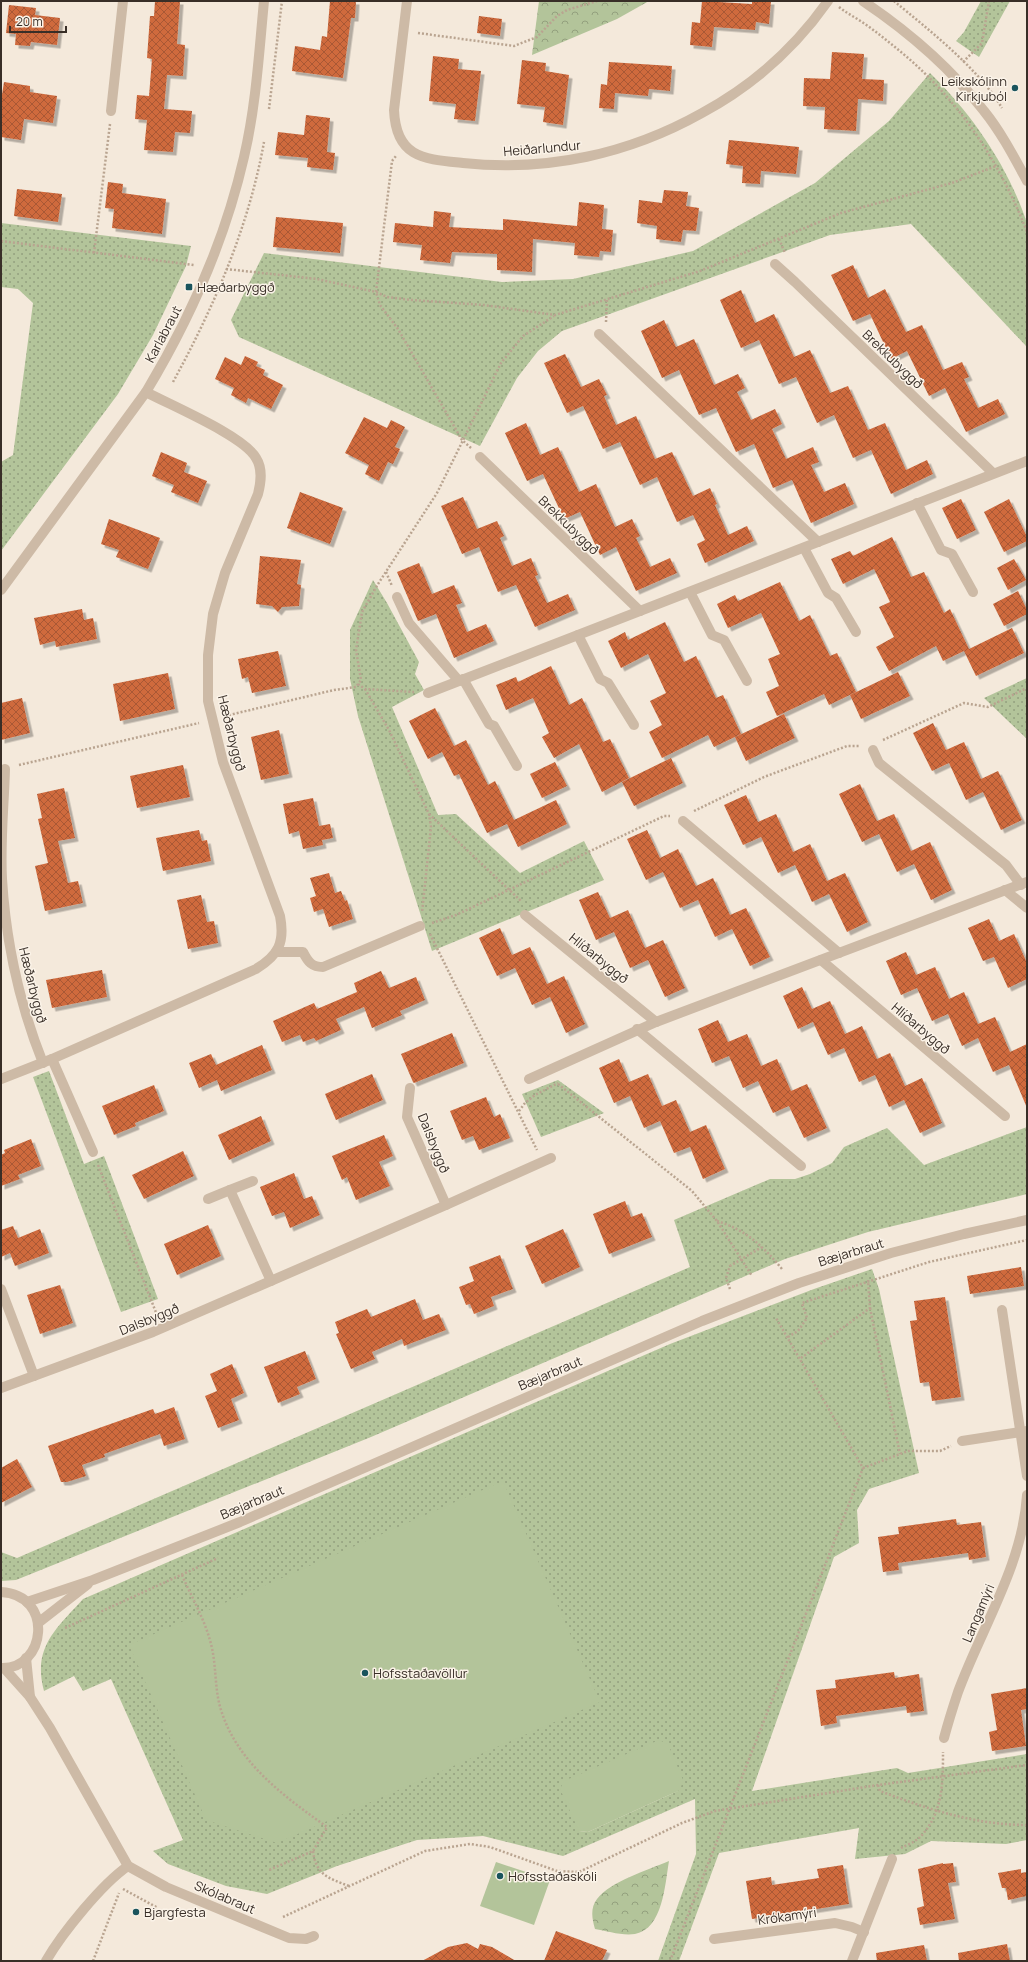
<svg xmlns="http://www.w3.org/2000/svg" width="1028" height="1962" viewBox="0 0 1028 1962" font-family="Manrope,sans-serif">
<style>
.grass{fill:url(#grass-dots);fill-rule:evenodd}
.park{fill:url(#park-crowns)}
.pitch{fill:#b3c49a}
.building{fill:url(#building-cross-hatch);filter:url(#shadow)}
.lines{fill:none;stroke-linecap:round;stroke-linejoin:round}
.path{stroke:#b9a490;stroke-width:2.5;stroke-dasharray:2 2;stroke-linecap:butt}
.minor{stroke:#cdbaa6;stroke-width:10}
.poi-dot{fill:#1a545d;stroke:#fbf3e8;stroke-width:1.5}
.labels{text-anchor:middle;stroke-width:3;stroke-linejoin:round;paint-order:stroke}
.poi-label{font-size:13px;fill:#382e27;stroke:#fbf3e8;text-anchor:start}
.street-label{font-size:13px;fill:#382e27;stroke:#fbf3e8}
</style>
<defs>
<pattern id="grass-dots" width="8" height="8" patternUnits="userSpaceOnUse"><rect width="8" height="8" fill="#b3c49a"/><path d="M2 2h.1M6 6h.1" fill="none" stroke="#93a07e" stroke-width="1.8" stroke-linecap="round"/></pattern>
<pattern id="park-crowns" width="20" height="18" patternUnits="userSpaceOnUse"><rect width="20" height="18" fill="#b3c49a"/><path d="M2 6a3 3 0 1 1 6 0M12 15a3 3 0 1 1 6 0" fill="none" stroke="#93a07e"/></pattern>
<pattern id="building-cross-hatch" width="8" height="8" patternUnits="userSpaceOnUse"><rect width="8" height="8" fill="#cf6a3e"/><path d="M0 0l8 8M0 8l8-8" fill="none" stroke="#a95834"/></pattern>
<filter id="shadow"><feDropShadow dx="3.5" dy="3.5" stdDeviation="0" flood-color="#0004"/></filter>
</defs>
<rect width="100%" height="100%" fill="#f4e9db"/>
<g class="grass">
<path d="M981,1H1010L979,57L956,41L964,32Z"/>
<path d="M930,73C972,114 1008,166 1027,223V347L911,224L830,235L562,331L538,351L517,378L480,446L239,337L231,320L264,253L502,282L573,279L693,251L815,183L889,121Z"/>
<path d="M1,223L191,246L186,266L153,335L118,394L1,551V462L13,455L33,303L18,289L1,287Z"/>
<path d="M373,580L387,603L419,662L415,674L424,690L392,707L438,815L456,814L520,873L584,841L604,880L432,951L358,716L350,679V630Z"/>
<path d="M1027,678V739L984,698Z"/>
<path d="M49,1071L84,1164L104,1156L158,1299L121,1312L33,1077Z"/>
<path d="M558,1080L604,1113L541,1137L522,1094Z"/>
<path d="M1027,1127V1194L868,1232L785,1259L371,1437L16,1580L1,1581V1552L17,1558L690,1267L674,1220L770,1179H795L810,1174L832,1163L844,1147L887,1128L924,1165Z"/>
<path d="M872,1269L879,1289L919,1473L869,1489L857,1510L859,1543L834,1557L752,1791L897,1768L908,1773L1027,1754V1840L1006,1844L931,1841L905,1854L855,1859L859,1828L719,1853L679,1961H658L696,1854L695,1799L563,1856L483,1836L417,1840L337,1866L267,1894L226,1886L168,1864L153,1851L183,1840L111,1679L83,1691L74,1676L44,1691C32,1647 57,1628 83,1599L670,1344L814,1289ZM680,1790L588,1832L579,1831Z"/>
</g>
<g class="park">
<path d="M539,1H649L617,19L532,55Z"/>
<path d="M669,1861C665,1884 663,1929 635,1934C622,1936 607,1931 595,1929C592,1919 590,1908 597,1899C611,1881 648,1870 669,1861Z"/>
</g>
<g class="pitch">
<path d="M503,1481L600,1702L277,1843L206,1820L129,1645Z"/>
<path d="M659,1740L668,1744L683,1780L680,1790L588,1832L579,1831L560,1789L564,1781Z"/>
<path d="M496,1862L550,1880L534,1925L480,1906Z"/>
</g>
<g class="building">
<path d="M155,1H180L177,44L185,45L183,76L167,75L164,109L192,111L190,133L175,132L173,152L144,150L147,120L135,119L137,95L149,96L152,59L147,58L150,16H154Z"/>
<path d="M330,1H356L355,18H351L343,78L292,71L295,46L320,50L322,36L327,37Z"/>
<path d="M702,1L752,4V1H771L769,24L756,22L755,30L714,27L712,47L690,45L692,22L700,23Z"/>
<path d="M9,5L36,8L35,15L60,18L57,45L31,42L30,46L15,45L16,34L6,33Z"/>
<path d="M479,16L502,19L500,36L477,33Z"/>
<path d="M832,52L864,54L862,79L884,80L883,101L858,99L856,131L824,129L825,107L803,106L804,78L830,79Z"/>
<path d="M433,56L459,59L458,69L481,71L475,121L454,119L456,104L429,101Z"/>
<path d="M522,60L546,63L545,71L569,75L563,125L543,122L545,107L517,104Z"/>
<path d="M609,62L672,66L670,91L649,89L648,96L615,93L614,109L599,108L601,84L607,85Z"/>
<path d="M4,82L30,86V92L57,96L53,123L24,119L21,140L1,137V101Z"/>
<path d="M306,115L330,118L327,152L335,153L333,170L307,167L308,158L275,155L278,132L304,135Z"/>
<path d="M729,140L799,147L796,174L761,171L760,184L742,183L743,166L726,164Z"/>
<path d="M108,182L123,184L122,193L166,199L162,234L112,228L114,209L105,208Z"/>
<path d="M17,189L62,194L58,222L14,216Z"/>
<path d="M664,190L688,192L686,206L699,208L696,231L683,230L681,242L656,239L657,226L637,223L639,200L662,203Z"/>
<path d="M579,202L604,205L602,229L613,230L611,252L600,251L599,257L574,255L575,243L533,239L532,272L497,270V254L452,252L450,263L420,260L422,245L393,242L395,223L433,227L434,211L451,213L449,227L503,230V219L577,226Z"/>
<path d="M276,217L343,223L340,253L273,247Z"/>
<path d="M853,265L868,298L885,289L906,332L922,325L943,370L962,362L969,377L964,379L978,408L998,399L1005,414L966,432L945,388L929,396L907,351L891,359L870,314L853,321L831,275Z"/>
<path d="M741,290L755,323L774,314L794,357L810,350L830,393L848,386L868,430L885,423L906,470L927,460L933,474L891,494L871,450L853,458L834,415L817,423L796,377L779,384L759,340L741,348L720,300Z"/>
<path d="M664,320L676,347L694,339L714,385L738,374L745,388L737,392L751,420L775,409L782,424L772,429L786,459L813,447L819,462L811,465L824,492L845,483L854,504L811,523L792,480L773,488L754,444L736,452L716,408L699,415L679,370L662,378L641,331Z"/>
<path d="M565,354L581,387L599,379L607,395L604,396L616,425L636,416L655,459L672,452L693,496L710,488L717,504L715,505L728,535L747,526L754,541L705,563L697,544L705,540L693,515L677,522L657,477L640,485L620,442L603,449L583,406L567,413L544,363Z"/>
<path d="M245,356L258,362L256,366L265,370L263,375L283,385L271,409L248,398L246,403L231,395L234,388L215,379L225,357L241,365Z"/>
<path d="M364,417L387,428L391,420L405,427L395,447L400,449L393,464L388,462L379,481L365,474L369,465L345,453Z"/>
<path d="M526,423L540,455L558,447L579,492L596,484L615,527L632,519L640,536L636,538L650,567L670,558L677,573L636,591L616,547L600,555L580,512L564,519L543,474L527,481L505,433Z"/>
<path d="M161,452L187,463L184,472L207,481L198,503L171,492L174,485L152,476Z"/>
<path d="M300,492L343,508L330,544L287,528Z"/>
<path d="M463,497L477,529L497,521L504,536L500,538L512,566L531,558L538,575L535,576L547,603L568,594L575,610L535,627L516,585L498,592L479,547L462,554L441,506Z"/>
<path d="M961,499L976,530L957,539L942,508Z"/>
<path d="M1009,499L1027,537V541L1004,552L984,512Z"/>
<path d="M109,519L160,538L148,569L116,557L119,550L101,544Z"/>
<path d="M892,537L911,577L924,572L944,613L950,609L969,649L1012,628L1024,653L976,676L964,651L943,661L936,646L889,671L876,647L894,637L879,607L890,602L874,569L843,584L831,559L850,551L853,556Z"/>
<path d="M260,556L301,560L297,584L301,585L299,606L282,607L278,612L272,606L256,604Z"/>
<path d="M1014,559L1026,580L1008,590L997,568Z"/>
<path d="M419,563L432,594L454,585L462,603L456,605L467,632L486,624L494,641L454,658L436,614L418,621L397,572Z"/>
<path d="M780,582L799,621L810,615L830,656L837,653L856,692L829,705L824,694L777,716L766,692L779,686L768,659L780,654L761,613L728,628L717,604L735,595L738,601Z"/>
<path d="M1018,591L1027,610V614L1004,626L993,604Z"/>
<path d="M82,609L84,620L93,618L97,639L56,647L55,641L40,645L34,618Z"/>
<path d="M665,622L684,662L696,656L716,698L723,695L741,734L714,747L708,735L662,758L649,732L662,725L650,701L666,693L648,654L621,668L608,641L625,632L628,640Z"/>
<path d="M278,651L286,686L252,693L248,677L242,679L238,659Z"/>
<path d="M551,666L569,705L582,698L603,742L610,739L629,778L602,792L579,744L554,758L542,737L549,733L533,698L506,710L496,685L516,677L518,682Z"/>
<path d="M898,672L910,696L861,719L850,695Z"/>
<path d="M168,673L175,709L120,721L113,684Z"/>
<path d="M22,698L30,733L1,740V703Z"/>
<path d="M435,708L454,746L452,747L466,740L488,785L495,781L514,820L556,800L567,824L518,847L507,824L487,833L459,774L454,776L442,752L428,759L409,721Z"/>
<path d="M784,714L795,738L746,761L735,737Z"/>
<path d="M933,723L946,750L964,742L981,779L998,771L1022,820L1001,830L983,792L966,800L949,763L932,771L913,733Z"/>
<path d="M279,730L289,774L261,780L251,737Z"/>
<path d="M671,758L683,783L634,806L622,782Z"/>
<path d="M555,762L567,786L542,798L530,774Z"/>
<path d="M183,765L190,797L137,808L130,776Z"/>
<path d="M860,784L877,821L894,814L911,851L930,842L952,890L931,900L914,864L897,872L879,834L862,842L839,794Z"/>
<path d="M64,788L75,838L58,841L68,883L78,881L83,903L45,911L35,866L48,863L38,819L42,818L37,794Z"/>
<path d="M746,795L758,822L776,814L793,852L810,844L827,881L845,873L868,922L847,932L829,894L812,902L795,865L778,873L761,837L743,845L724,805Z"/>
<path d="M313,798L319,826L330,824L333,838L322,840L323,845L303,849L299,831L289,834L283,804Z"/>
<path d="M199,830L202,841L207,840L211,861L163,871L156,838Z"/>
<path d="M647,830L660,858L678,849L696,886L713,878L730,915L746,908L770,957L750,966L732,929L715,937L698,900L680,908L663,872L646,880L627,839Z"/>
<path d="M329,873L335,893L341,891L345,901L347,900L353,919L329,927L323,909L314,912L310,898L316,896L310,878Z"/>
<path d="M598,892L610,918L628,910L645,948L663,940L685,988L665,997L648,960L630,968L614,932L596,940L579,900Z"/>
<path d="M201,895L207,922L214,921L218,943L188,949L177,900Z"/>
<path d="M989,919L999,941L1014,934L1027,963V979L1008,988L994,957L983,961L968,928Z"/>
<path d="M500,928L512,955L530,947L547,984L564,976L585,1024L566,1033L550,997L532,1005L515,968L497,976L479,938Z"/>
<path d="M906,952L916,975L935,967L949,999L964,992L978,1024L995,1017L1010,1052L1027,1044V1108L1009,1065L993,1072L978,1038L962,1046L948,1014L932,1021L917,988L901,995L886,961Z"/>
<path d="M102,970L107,997L52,1008L46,980Z"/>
<path d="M381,971L389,988L416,977L425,1000L400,1011L402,1015L372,1028L364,1007L336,1019L341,1030L316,1041L314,1038L303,1042L300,1035L282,1042L273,1021L314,1003L317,1009L357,992L354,983Z"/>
<path d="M802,987L812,1009L830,1001L845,1034L862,1026L877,1059L890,1053L905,1086L922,1078L942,1123L920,1133L904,1100L889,1107L875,1075L859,1082L844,1048L828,1055L813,1022L798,1029L783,996Z"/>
<path d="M718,1020L728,1042L747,1034L761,1066L777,1059L791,1091L807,1084L827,1128L804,1138L789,1106L773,1113L758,1081L743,1088L729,1056L712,1063L698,1029Z"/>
<path d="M452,1033L464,1063L414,1083L413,1082L401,1054Z"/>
<path d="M262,1045L272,1070L221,1091L217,1080L199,1088L189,1063L211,1054L216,1065Z"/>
<path d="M619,1059L629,1082L648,1074L662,1106L676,1100L690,1132L706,1125L725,1169L703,1179L690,1147L674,1153L660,1121L644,1128L630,1096L614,1103L599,1068Z"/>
<path d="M372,1074L383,1100L336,1120L325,1094Z"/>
<path d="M154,1085L164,1111L135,1123L136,1126L114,1135L102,1106Z"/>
<path d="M486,1097L494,1117L500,1114L510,1138L479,1150L473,1136L462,1140L450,1111Z"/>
<path d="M261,1116L271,1141L229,1160L218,1135Z"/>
<path d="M384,1135L393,1156L379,1162L390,1186L356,1200L347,1177L342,1180L332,1156Z"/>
<path d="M31,1139L41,1166L18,1175L20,1179L1,1186V1155L5,1153L4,1150Z"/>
<path d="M183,1151L194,1176L144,1199L132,1175Z"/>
<path d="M294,1173L304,1199L312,1196L320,1215L290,1228L284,1212L272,1216L260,1187Z"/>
<path d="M625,1201L631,1217L642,1213L652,1237L609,1254L593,1214Z"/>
<path d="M208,1225L221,1256L177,1275L164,1244Z"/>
<path d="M13,1226L18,1238L40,1229L49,1253L15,1266L10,1253L1,1257V1230Z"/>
<path d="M563,1229L580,1267L542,1284L525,1246Z"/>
<path d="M500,1255L513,1289L491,1297L494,1306L474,1314L470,1304L466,1305L459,1287L474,1281L469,1267Z"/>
<path d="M1021,1267L1024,1286L970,1294L967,1276Z"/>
<path d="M60,1285L73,1323L40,1334L27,1295Z"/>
<path d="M945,1297L961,1397L932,1401L929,1382L920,1383L910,1321L917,1320L914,1301Z"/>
<path d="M415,1299L423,1320L439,1314L446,1330L404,1346L402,1339L372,1352L375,1359L351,1369L336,1334L339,1333L335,1322L367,1309L371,1317Z"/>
<path d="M305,1351L316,1379L297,1387L300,1394L278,1403L264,1367Z"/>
<path d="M232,1364L244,1393L231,1399L239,1420L218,1428L205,1396L217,1391L210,1374Z"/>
<path d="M174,1407L185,1439L164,1446L160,1434L104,1454L105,1457L82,1465L86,1476L67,1482H61L48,1446L153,1409L155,1414Z"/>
<path d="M17,1459L32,1487L1,1503V1468Z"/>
<path d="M956,1519L957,1525L981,1522L986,1557L969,1560L968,1553L898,1563L899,1570L883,1572L878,1537L899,1534L898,1527Z"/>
<path d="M894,1672L895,1678L919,1674L924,1711L907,1713L906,1706L836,1716L837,1723L821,1726L816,1690L836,1688L835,1680Z"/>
<path d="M1027,1688V1709L1021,1710L1026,1746L992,1751L989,1732L997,1730L991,1694Z"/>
<path d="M943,1863V1864L953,1863L956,1882L948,1883L955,1919L920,1925L917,1908L924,1906L918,1869Z"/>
<path d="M843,1865L849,1904L752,1919L746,1881L771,1877L772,1885L819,1878L817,1869Z"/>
<path d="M1021,1869V1873L1027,1872V1896L1008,1900L1006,1888H1002L998,1873Z"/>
<path d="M556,1931L607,1950L602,1961H544Z"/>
<path d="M467,1943L478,1949L480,1944L492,1947L516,1961H422L448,1947Z"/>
<path d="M1007,1944L1010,1961H959L958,1953Z"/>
<path d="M924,1945L927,1961H877L876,1953Z"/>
</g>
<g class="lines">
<g class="path">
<path d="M894,1C929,30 979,69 1002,108"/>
<path d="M839,7C844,11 849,14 854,17C871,27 886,40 901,52C959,100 1000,162 1027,232"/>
<path d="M418,33L514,46L537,37L557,16L567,10L597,1"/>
<path d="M963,62L982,43L989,1"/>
<path d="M269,109L282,1"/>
<path d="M779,239L785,253"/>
<path d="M1,241L194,265"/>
<path d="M94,253L110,124"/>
<path d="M226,269L317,279L376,292L392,161L396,156"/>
<path d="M606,322L607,299"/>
<path d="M173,382C214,307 249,226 264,142"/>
<path d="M471,448L462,440L398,329L380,305L376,292L387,297L412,300L484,305L555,315L700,271L841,213L952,183L996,166"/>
<path d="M386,572L392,586"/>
<path d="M358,684L365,689L414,692"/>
<path d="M365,689L389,730L429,814L431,827L422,913"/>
<path d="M225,716L334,690L356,687L361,680L356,650L362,612L378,584L437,493L501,363L523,336L554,316"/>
<path d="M883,740L964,703L988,707L1027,688"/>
<path d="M19,765L199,723"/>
<path d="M694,811L764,777L847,746H859"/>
<path d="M429,814L521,901"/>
<path d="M432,923L456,915L664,816H670"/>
<path d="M430,934L537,1150"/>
<path d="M558,1084L692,1191L717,1221L752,1276"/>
<path d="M519,1111L525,1103L535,1095L558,1083"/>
<path d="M98,1165L157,1315"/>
<path d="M717,1221C746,1230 763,1246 782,1269"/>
<path d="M730,1289L726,1278L730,1266L762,1247"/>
<path d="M870,1308L900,1454"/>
<path d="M788,1337L798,1331L807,1318L802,1303L929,1262L1027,1240"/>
<path d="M801,1358L870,1308L868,1280"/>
<path d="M863,1468L908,1451H940L951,1446"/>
<path d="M182,1575C192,1598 205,1620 211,1644C217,1667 214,1691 222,1713C239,1764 285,1797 327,1827L313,1851L269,1870"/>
<path d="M65,1628L218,1558"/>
<path d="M878,1785L880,1791C927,1809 976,1825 1027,1825"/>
<path d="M901,1848C907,1845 915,1842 920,1837C943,1814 943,1782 943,1752"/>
<path d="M313,1851C316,1875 328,1878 349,1886"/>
<path d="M123,1889L158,1908"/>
<path d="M283,1917L425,1851L470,1844L490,1847L557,1871L579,1872L682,1823L715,1811L878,1785L1027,1765"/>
<path d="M93,1961L119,1893"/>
<path d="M670,1961L863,1468L776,1318"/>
</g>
<g class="minor">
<path d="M407,1L394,110C396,158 424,159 463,163C547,172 629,154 702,113C752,86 795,48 828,1"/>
<path d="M863,1C909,32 950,67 984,111C1001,132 1014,157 1027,181"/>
<path d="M111,111L123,1"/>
<path d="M775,264L795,282L993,473"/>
<path d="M599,334L818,542"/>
<path d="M480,457L640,611"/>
<path d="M917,503L941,550L952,554L973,592"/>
<path d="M804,548L828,593L836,598L856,632"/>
<path d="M1,590L146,392C190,319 225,240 244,157C256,106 259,53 264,1"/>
<path d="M690,592L712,635L724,640L747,681"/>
<path d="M397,597L409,623L459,681"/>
<path d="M578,635L600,679L608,683L634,725"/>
<path d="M463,679L489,724L494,726L517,766"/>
<path d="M428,693L1027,461"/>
<path d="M873,750L879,763L1006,865L1021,885"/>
<path d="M5,769C4,805 0,842 2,879C6,943 19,1003 43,1063"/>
<path d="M683,821L839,953"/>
<path d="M1005,890L1027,908"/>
<path d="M525,915L656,1022"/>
<path d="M276,952H303C308,962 312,967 323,967L420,926"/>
<path d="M821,960L1005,1116"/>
<path d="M637,1029L801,1166"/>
<path d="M52,1059L93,1152"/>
<path d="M1,1079L52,1059L256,969C279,955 285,942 280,916L223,762L208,701V655L213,614L225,573L258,494C261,482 263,469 256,458C244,436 172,406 146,392"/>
<path d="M529,1079L656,1022L1027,882"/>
<path d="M410,1088L407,1117L446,1205"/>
<path d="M253,1181L230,1190L271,1281"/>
<path d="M208,1199L230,1190"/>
<path d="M1,1289L34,1376"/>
<path d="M1002,1310L1027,1476"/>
<path d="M1,1388L153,1332L446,1205L551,1158"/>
<path d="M962,1441L1027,1431"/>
<path d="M1,1592C55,1595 46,1670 1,1668"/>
<path d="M27,1602L93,1580L240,1522L702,1321L799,1283L891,1253L964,1234L1027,1220"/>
<path d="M38,1623L88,1584"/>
<path d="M26,1658L30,1697"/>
<path d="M4,1668L30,1697L50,1728L128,1866L166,1887L289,1938L306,1939L314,1936"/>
<path d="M944,1738C948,1723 953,1707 958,1692C981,1629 1023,1564 1027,1495"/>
<path d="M714,1939L835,1923L852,1927L864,1932"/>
<path d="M46,1961C62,1933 102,1884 128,1866"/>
<path d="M852,1961L892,1859"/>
</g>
</g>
<g class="poi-dot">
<circle cx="1015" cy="88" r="4"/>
<rect x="185" y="283" width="8" height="8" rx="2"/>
<circle cx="365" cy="1673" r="4"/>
<circle cx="500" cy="1876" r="4"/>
<circle cx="136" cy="1912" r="4"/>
</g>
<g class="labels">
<g class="poi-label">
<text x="1007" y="86" text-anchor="end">Leikskólinn<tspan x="1007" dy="15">Kirkjuból</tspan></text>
<text x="197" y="292">Hæðarbyggð</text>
<text x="373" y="1678">Hofsstaðavöllur</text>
<text x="508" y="1881">Hofsstaðaskóli</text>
<text x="144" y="1917">Bjargfesta</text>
</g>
<g class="street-label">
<text transform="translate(542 148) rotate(-5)" y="5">Heiðarlundur</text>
<text transform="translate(163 334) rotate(-62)" y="5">Karlabraut</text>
<text transform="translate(893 359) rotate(44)" y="5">Brekkubyggð</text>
<text transform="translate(569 525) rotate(44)" y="5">Brekkubyggð</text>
<text transform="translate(232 733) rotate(76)" y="5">Hæðarbyggð</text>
<text transform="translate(599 958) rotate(39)" y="5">Hlíðarbyggð</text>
<text transform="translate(33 985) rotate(76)" y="5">Hæðarbyggð</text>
<text transform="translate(921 1028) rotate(40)" y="5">Hlíðarbyggð</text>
<text transform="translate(434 1143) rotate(68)" y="5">Dalsbyggð</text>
<text transform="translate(851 1252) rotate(-17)" y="5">Bæjarbraut</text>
<text transform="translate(149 1319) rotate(-22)" y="5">Dalsbyggð</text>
<text transform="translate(550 1373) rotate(-23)" y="5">Bæjarbraut</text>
<text transform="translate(252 1502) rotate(-23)" y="5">Bæjarbraut</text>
<text transform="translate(978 1613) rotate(-67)" y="5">Langamýri</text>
<text transform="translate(225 1897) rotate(23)" y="5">Skólabraut</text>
<text transform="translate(787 1916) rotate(-8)" y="5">Krókamýri</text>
</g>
</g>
<rect width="1028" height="1962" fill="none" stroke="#382e27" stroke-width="4"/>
<path d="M10 26v6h56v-6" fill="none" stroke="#382e27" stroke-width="2"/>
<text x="16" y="26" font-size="12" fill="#382e27" stroke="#fbf3e8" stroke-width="3" paint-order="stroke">20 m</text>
</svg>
